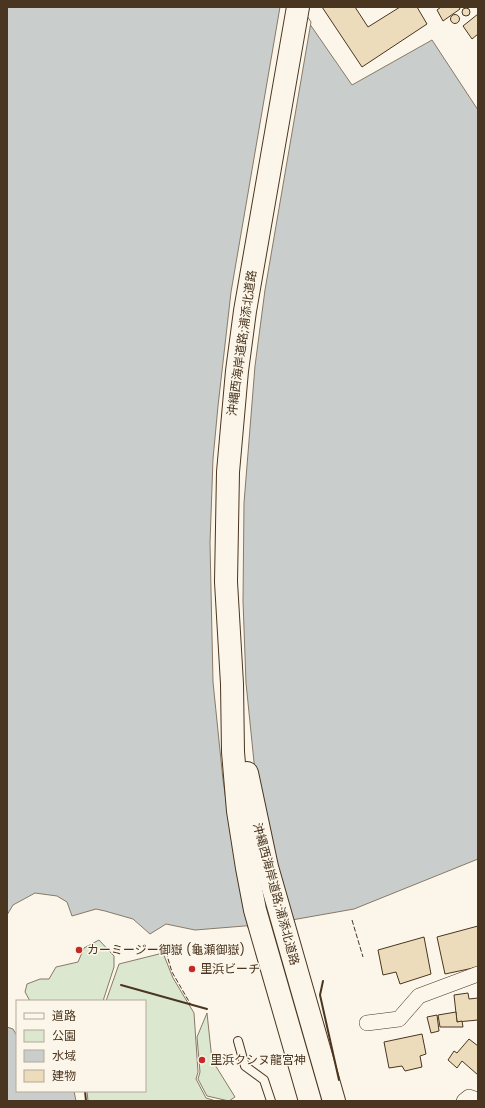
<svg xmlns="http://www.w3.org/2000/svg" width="485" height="1108" viewBox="0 0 485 1108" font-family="Poppins,'Noto Sans JP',sans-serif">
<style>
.green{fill:#dce7d0;stroke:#887966}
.water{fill:#c9cecd;stroke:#887966}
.pier{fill:#fbf6e9;stroke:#887966}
.building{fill:#ecdcbc;stroke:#4a3520}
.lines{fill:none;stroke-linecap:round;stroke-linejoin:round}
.lane-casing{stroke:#4a3520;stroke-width:10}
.street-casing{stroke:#4a3520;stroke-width:16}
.highway-casing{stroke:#4a3520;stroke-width:24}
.lane{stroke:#fbf6e9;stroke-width:8}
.street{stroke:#fbf6e9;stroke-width:15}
.highway{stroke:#fbf6e9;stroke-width:22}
.fence{stroke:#4a3520;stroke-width:1;stroke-dasharray:5 2;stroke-linecap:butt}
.wall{stroke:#4a3520;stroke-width:2}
.poi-dot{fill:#c62828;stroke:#fbf6e9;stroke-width:1.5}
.labels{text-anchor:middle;stroke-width:3;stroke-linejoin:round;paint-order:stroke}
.street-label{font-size:12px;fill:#4a3520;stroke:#fbf6e9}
.poi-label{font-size:12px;fill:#4a3520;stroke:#fbf6e9;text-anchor:start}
</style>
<rect width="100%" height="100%" fill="#fbf6e9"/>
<g class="green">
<path d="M99,940L114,956V967L103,1001H30L25,992L27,984L40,979H49L56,967L78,962L84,948Z"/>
<path d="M163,953L173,978L194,1013L198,1072L196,1079L206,1098L216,1101H88L87,1091H145V1001H106L119,964Z"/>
<path d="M207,1013L212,1060L235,1097L229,1101L207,1096L198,1079L200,1072L197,1037Z"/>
</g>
<g class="water">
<path d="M7,7H298L352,85L432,40L478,110V859L354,909L269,924L195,930L166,924L150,934L133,919L105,911L96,909L72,916L67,902L57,896L35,893L13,905L7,915Z"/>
<path d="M7,1027L13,1029L17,1036V1091H74L76,1101H7Z"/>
</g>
<path class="pier" d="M280,7H301L311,22L265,290L255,366L244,503L243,601L246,683L254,762L263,815L291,922L248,928L232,841L223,780L213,682L210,543L213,459L218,406L231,292Z"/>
<g class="building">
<path d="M322,7H355L368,27L400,7H417L427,24L362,67Z"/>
<path d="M441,7H459L460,9L443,21L437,10Z"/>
<circle cx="466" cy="12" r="4"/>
<path d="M478,14V34L472,39L463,26Z"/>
<circle cx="455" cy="19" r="4.5"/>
<path d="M478,926V967L445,974L437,937Z"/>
<path d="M424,937L431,974L400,984L396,972L383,975L378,950Z"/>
<path d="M468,993L469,999L478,998V1020L457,1022L454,995Z"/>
<path d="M456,1012L457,1022L462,1021L463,1027H440L438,1015Z"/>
<path d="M437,1015L439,1031L431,1033L427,1017Z"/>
<path d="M422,1034L426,1054L420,1056L422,1067L405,1071L402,1066L389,1068L384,1042Z"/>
<path d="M469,1039L478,1046V1075L462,1061L457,1068L448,1060L454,1051L457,1053Z"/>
</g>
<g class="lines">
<g class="lane-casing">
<path id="lane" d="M238,1041L245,1066L264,1080L271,1101"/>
</g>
<g class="street-casing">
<g id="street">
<path d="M367,1023L399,1019L419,996L478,974"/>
<path d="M464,1101L469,1097L478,1100"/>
</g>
</g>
<g class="highway-casing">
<g id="highway">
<path d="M298,7L245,311L237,371L228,472L226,582L232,684L233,752L238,811L247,868L255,910L310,1101"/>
<path d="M247,773L267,867L334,1101"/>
</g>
</g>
<use href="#lane" class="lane"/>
<use href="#street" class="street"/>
<use href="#highway" class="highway"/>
<g class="fence">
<path d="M352,920L363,957"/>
<path d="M166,952L172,972L191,1005"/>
</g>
<g class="wall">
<path d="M323,981L320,995L339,1080"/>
<path d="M121,985L207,1009"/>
<path d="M85,1091L86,1101"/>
</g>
</g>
<g class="poi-dot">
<circle cx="79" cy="950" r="4"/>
<circle cx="192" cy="969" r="4"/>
<circle cx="202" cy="1060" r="4"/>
</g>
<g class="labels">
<g class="street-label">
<text transform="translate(242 343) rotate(-82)" y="4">沖縄西海岸道路;浦添北道路</text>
<text transform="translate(276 894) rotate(75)" y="4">沖縄西海岸道路;浦添北道路</text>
</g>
<g class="poi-label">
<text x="87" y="954">カーミージー御嶽 (龜瀬御嶽)</text>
<text x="200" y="973">里浜ビーチ</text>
<text x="210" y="1064">里浜クシヌ龍宮神</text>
</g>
</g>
<rect width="485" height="1108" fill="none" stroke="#4a3520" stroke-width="16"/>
<rect x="16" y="1000" width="130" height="92" fill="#fbf6e9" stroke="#b4a999"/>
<rect x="24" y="1013" width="20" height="6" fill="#fbf6e9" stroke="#b4a999"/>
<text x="52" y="1020" font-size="12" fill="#4a3520">道路</text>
<rect x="24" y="1030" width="20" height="12" fill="#dce7d0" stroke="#b4a999"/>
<text x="52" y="1040" font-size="12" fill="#4a3520">公園</text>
<rect x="24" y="1050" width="20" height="12" fill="#c9cecd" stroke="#b4a999"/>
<text x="52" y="1060" font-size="12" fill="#4a3520">水域</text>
<rect x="24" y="1070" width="20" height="12" fill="#ecdcbc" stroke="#b4a999"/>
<text x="52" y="1080" font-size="12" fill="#4a3520">建物</text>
</svg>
